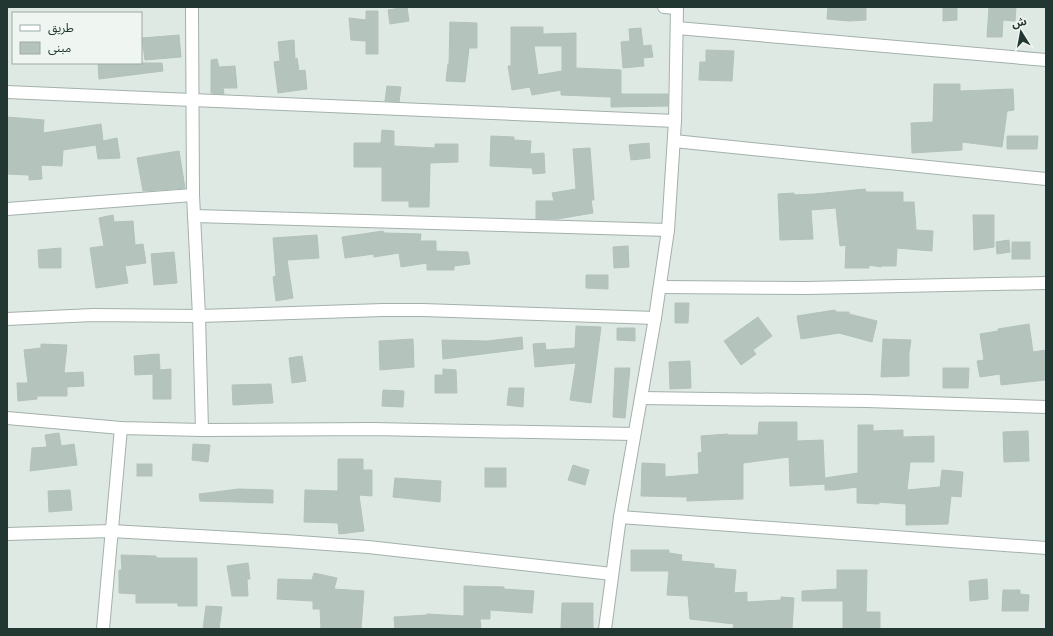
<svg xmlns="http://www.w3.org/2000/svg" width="1053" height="636" viewBox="0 0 1053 636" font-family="'Source Sans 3','Noto Sans Arabic',sans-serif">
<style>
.building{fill:#b5c3bd;stroke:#b2c2bb;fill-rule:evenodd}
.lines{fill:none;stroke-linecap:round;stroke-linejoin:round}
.minor-casing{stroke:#a3b0ab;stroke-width:14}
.minor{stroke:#fff;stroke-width:12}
</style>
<rect width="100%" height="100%" fill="#dfe9e4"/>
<g class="building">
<path d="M407,7L409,21L390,24L388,10Z"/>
<path d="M828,7H866V20L849,21L827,19Z"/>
<path d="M943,7H957V20L943,21Z"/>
<path d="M989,7H1016L1015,21L1003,20L1002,37H987Z"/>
<path d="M366,11H378V54H366V41L351,40L349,18L366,20Z"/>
<path d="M450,22L477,23V48H469L465,82L446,81L448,64H449Z"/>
<path d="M511,27H543V34L576,33V68L621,70V94H668V106L611,107V97L561,95V90L532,95L530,87L512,90L508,66H511ZM534,46H562V71L538,75Z"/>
<path d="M641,28L643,46L651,45L653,57L643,58L644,66L623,68L621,42L630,41L629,29Z"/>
<path d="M179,35L181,57L145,60L142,38Z"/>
<path d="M294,40L295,59L297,58L299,71L305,70L307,89L278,93L274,62L280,61L278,42Z"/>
<path d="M706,50L734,51L732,81L699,80L700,62H706Z"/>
<path d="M217,59L219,67L235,66L237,88H223L224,94H223L211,93V60Z"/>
<path d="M98,63H162L163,71L99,79Z"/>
<path d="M934,84H960V91L1013,89L1014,110L1007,111L1002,147L962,142V150L912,153L911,123L933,122Z"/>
<path d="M387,86L401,87L399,102L385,101Z"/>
<path d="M7,117L44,120L43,133L101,124L103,141L117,138L120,158L98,159L96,145L63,150L62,166L41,165L42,179L29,180V175L7,174Z"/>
<path d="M382,130L394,131V146L435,148V144H458V162L430,163L429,207H409V201H382V167H354V143H381Z"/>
<path d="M491,136L514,137V140L531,141L530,154L544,153L545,173L533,174L532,168L490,166Z"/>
<path d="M1007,136H1038L1037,149H1007Z"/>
<path d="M649,143L650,158L631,160L629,145Z"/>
<path d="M590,148L594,200H591L593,213L557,219H536V201H554L552,193L576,189L573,149Z"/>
<path d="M179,151L185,188L143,191L137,158Z"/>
<path d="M865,189L866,192H903V202H914L916,230L933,231L932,251L897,248L896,266H881V267L869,265V268H845L846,245L840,246L836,208L811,210L813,239L780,240L778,194L794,193V195L815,194Z"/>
<path d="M113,215L114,222L133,221L135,245L143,244L146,263L125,266L128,283L96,288L90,248L104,246L99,218Z"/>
<path d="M973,215H994V247L974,250Z"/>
<path d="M383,231L384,233L421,234L420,241H436V251L468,252L470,264L454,266V270H427V263L401,267L399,253L374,257V254L345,258L342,237Z"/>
<path d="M317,235L319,258L287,260L293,298L276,301L273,277L276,276L273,238Z"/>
<path d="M1009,240L1010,252L997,254L996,242Z"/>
<rect x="1012" y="242" width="18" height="17"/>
<path d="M628,246L629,267L614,268L613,247Z"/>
<path d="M61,248V268H39L38,250Z"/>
<path d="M174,252L177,283L154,285L151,254Z"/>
<path d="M586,275H608V289L586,288Z"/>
<path d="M675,303H689L688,323H675Z"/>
<path d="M835,310L836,312H849V314L877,321L872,342L839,333L801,339L797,316Z"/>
<path d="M758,317L772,336L753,350L756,354L741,365L724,341Z"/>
<path d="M1029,324L1033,352L1046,350V380L1001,385L1000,374L980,377L977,361L984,360L980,334L998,331V329Z"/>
<path d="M576,326L601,327L591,403L570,400L576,363L535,367L533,344L545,343L546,350L575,348Z"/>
<path d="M617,328H635V341L617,340Z"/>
<path d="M522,337L523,349L443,359L442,340L487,341Z"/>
<path d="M413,339L414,367L380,370L379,341Z"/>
<path d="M883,339L911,340L909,353V376L881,377Z"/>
<path d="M41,344L67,345L64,373L83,372L84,386L67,387V396H37V399L18,401L17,383H28L24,350L41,348Z"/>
<path d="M159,354L160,370L171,369V399H153V374L135,375L134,356Z"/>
<path d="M302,356L306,381L292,383L289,358Z"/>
<path d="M690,361L691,388L670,389L669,362Z"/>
<path d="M615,368H630L625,418L613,417Z"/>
<path d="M943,368H969L968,388H943Z"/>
<path d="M443,369L456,370L457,393H435V375H443Z"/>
<path d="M271,384L273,403L233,405L232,385Z"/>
<path d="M509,388H524L523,407L507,405Z"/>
<path d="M383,390L404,391L403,407L382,406Z"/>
<path d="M759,422H797V441L823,440L825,484L790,486L789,457L743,463V499L687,501V497L641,496L642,463L665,464V477L699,474L698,453L702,452L701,436L728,434V435H758Z"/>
<path d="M858,425H873V431L903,430V437L934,436V462H910L907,490L940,487L942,470L963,472L961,497L951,496L948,524L906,525V504L879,502V504L857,503V487L834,490H825V478L858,473Z"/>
<path d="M1028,431L1029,461L1004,462L1003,432Z"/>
<path d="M59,433L61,446L74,444L77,465L30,471L32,448L47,447L45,435Z"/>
<path d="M193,444L210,445L208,462L192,460Z"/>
<path d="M338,459H363V470H372V496L359,495L364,531L339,534L338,523L304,522L305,490L338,491Z"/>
<rect x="137" y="464" width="15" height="12"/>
<path d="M573,465L589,470L585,485L568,480Z"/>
<rect x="485" y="468" width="21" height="19"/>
<path d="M395,478L441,481L440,502L393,497Z"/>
<path d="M239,489L273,490V503L200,501L199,494Z"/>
<path d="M70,490L72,510L49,512L48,491Z"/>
<path d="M631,550H669V553L682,555L681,561L714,564V568L736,570L734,593L747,592V602L781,600V597L794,598L792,629H733L734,624L690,619L688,596L667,595L669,571H631Z"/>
<path d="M121,555L156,556V558H197V606H178V603H136V594L119,593V570H122Z"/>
<path d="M248,563L250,579H247L248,596H232L227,566Z"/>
<path d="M837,570H867L866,612H880V629H843V601H802V591L837,589Z"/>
<path d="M314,573L337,578L334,589L364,591L361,629H321L320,609H313V601L277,599L278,579L312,580Z"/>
<path d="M987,579L988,599L970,601L969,581Z"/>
<path d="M464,586L504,587V589L534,591L532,613L490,610V619H480L481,629H395L394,617L427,615V614L464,616Z"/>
<path d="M1003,590H1020V594L1029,595L1028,611H1002Z"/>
<path d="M562,603H593V629H561Z"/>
<path d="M206,606L222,607L219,629H203Z"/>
</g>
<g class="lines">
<g class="minor-casing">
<g id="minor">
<path d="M192,7L193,195L199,316L202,430"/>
<path d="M664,7L677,8"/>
<path d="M677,28L1046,60"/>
<path d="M7,92L675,121"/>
<path d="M674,141L1046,179"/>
<path d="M7,209L193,195"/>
<path d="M194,216L668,230"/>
<path d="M660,287L807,288L1046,283"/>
<path d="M7,319L93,315L199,316L383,310H423L655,318"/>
<path d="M641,398L867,401L1046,407"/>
<path d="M7,418L121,428L202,430L372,429L634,434"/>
<path d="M620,517L1046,548"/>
<path d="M7,534L111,531L285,541L368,547L612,574"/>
<path d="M103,629L121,428"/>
<path d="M605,629L620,517L655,318L668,230L675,121L677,7"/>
</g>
</g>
<use href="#minor" class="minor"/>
</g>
<rect width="1053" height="636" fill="none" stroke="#223731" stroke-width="16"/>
<rect x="12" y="12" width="130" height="52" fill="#eff6f2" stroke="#9daaa5"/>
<rect x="20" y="25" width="20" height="6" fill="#ffffff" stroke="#9daaa5"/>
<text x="48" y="32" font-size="12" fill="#223731">طريق</text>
<rect x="20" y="42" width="20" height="12" fill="#b5c3bd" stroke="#9daaa5"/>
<text x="48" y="52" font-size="12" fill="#223731">مبنى</text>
<g transform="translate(1021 32) rotate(349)" stroke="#eff6f2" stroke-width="3" paint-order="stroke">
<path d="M0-3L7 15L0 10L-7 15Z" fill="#223731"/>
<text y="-6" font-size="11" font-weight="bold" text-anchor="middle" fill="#223731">ش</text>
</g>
</svg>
